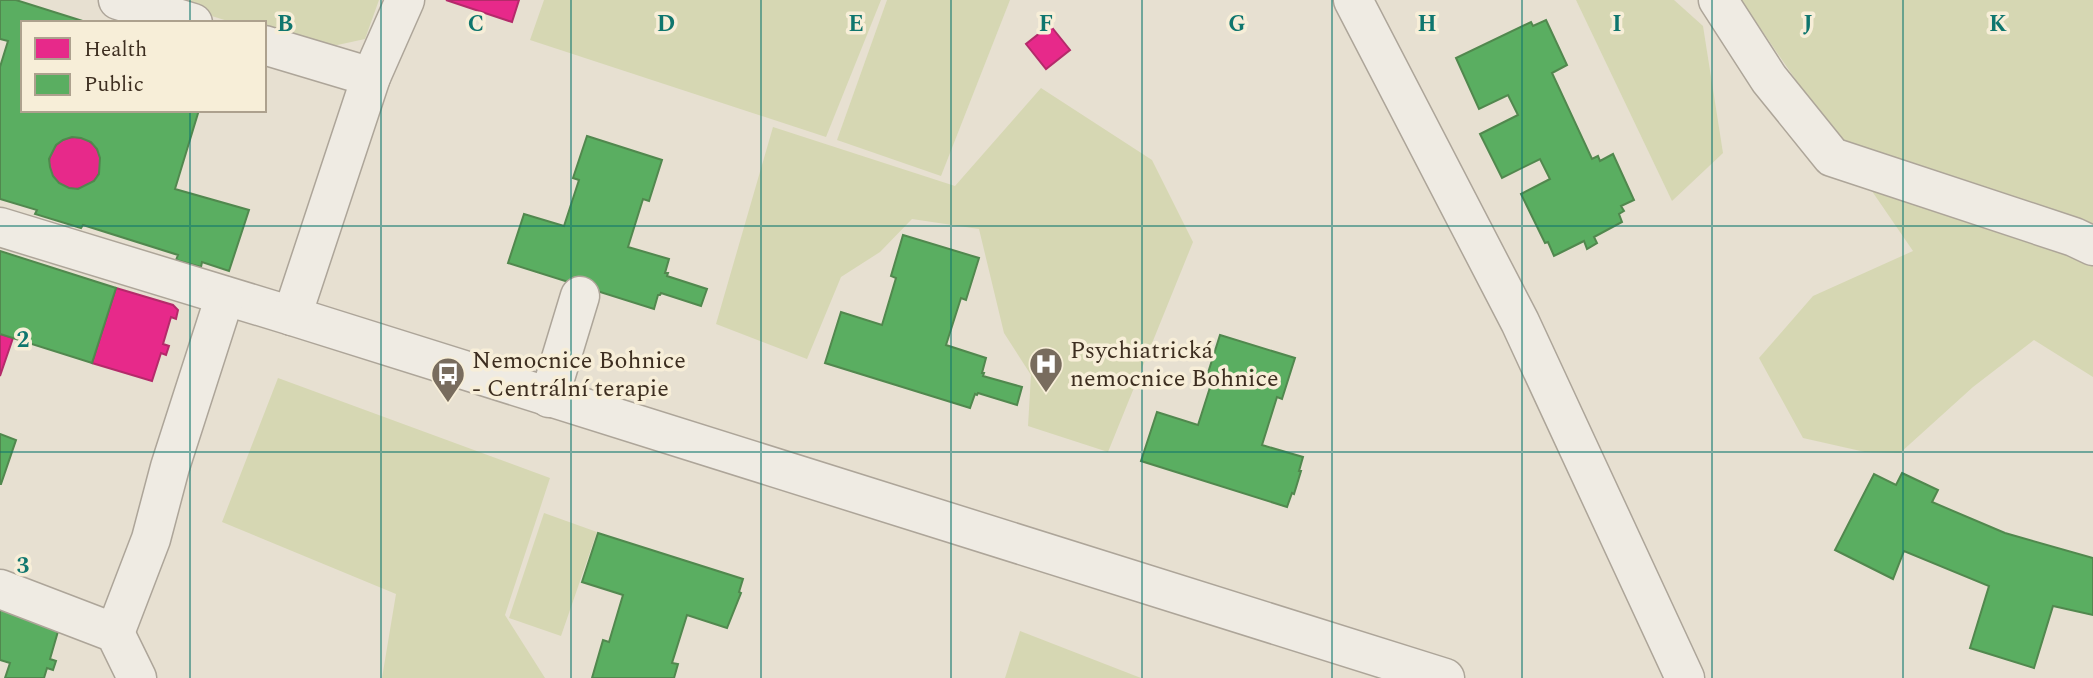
<svg xmlns="http://www.w3.org/2000/svg" width="2093" height="678" viewBox="0 0 2093 678" font-family="Spectral,serif">
<style>
.green{fill:#d6d7b3}
.health{fill:#e7298a;stroke:#b42a6a;stroke-width:2}
.public{fill:#5aae61;stroke:#51884e;stroke-width:2;fill-rule:evenodd}
.lines{fill:none;stroke-linecap:round;stroke-linejoin:round}
.minor-casing{stroke:#ada599;stroke-width:41}
.minor{stroke:#efebe3;stroke-width:38}
.grid{fill:none;stroke:#0f766e;stroke-width:2;stroke-opacity:0.55}
.labels{text-anchor:middle;stroke-width:7;stroke-linejoin:round;paint-order:stroke}
.poi-label{font-size:24px;fill:#3d2e20;stroke:#f7eed8;text-anchor:start}
.grid-label{font-size:23px;text-anchor:middle;font-weight:bold;fill:#0f766e;stroke:#f7eed8;stroke-width:7;stroke-linejoin:round;paint-order:stroke}
</style>
<rect width="100%" height="100%" fill="#e7e0d1"/>
<g class="green">
<path d="M161,0H379L365,39L319,49L264,32V23H234Z"/>
<path d="M544,0H881L826,137L530,40Z"/>
<path d="M887,0H1010L941,176L837,140Z"/>
<path d="M1576,0H1674L1703,26L1723,153L1672,201Z"/>
<path d="M1741,0H2093V377L2034,340L1973,387L1900,453L1865,452L1803,438L1759,358L1813,296L1913,251Z"/>
<path d="M1041,88L1152,160L1193,242L1108,452L1028,426L1031,375L1004,333L979,229L912,219L880,252L841,277L807,359L716,324L773,127L955,186Z"/>
<path d="M278,378L550,478L505,615L545,678H382L396,594L222,522Z"/>
<path d="M544,513L597,532L561,636L509,618Z"/>
<path d="M1020,631L1141,678H1005Z"/>
</g>
<g class="health">
<path d="M446,0H519L512,22Z"/>
<path d="M1050,25L1070,50L1046,69L1026,44Z"/>
<circle cx="75" cy="163" r="26"/>
<path d="M116,288L173,305L178,310L176,319L171,317L163,344L169,346L166,355L161,353L152,381L92,363Z"/>
<path d="M0,334L13,338L0,376Z"/>
</g>
<g class="public">
<path d="M0,0H16L89,23H23V110H199L175,189L249,210L229,271L202,262L201,267L176,260L178,255L83,225L81,228L35,214L37,210L0,199V67L8,41L0,39ZM72,137L81,138L91,142L97,149L100,158L99,174L94,181L78,189L69,188L59,183L53,176L50,167L49,159L56,145L63,140Z"/>
<path d="M1546,20L1567,65L1552,73L1592,159L1598,156L1600,161L1613,154L1634,200L1621,206L1624,211L1619,214L1622,222L1594,237L1597,243L1587,249L1584,241L1554,256L1548,242L1545,243L1521,194L1550,179L1540,159L1502,178L1480,134L1518,115L1508,95L1479,109L1456,58L1531,22L1533,26Z"/>
<path d="M587,136L662,160L649,201L643,199L628,247L669,259L665,273H668L667,276L707,289L701,306L661,293L660,295H658L654,309L508,263L524,214L564,226L579,180L573,178Z"/>
<path d="M903,235L979,258L966,300L961,298L946,345L986,358L982,373H984L983,376L1022,387L1017,405L978,393L977,395L975,394L970,408L825,363L841,312L882,325L896,278L891,276Z"/>
<path d="M0,251L116,288L92,363L0,334Z"/>
<path d="M1220,335L1295,358L1282,399L1277,397L1262,445L1303,457L1299,471H1301L1294,494L1292,493L1287,507L1141,461L1157,412L1198,425L1213,378L1207,376Z"/>
<path d="M0,434L16,440L1,484H0Z"/>
<path d="M1902,473L1938,490L1932,502L2005,533L2093,558V615L2053,606L2034,668L1970,648L1989,586L1904,551L1893,579L1835,550L1874,474L1896,485Z"/>
<path d="M598,533L743,579L739,592L741,593L727,628L687,615L672,663L678,664L674,678H592L603,640L609,642L623,595L582,582Z"/>
<path d="M0,608L61,621L50,659L56,661L53,670L47,668L44,678H5L10,663L0,660Z"/>
</g>
<g class="lines">
<g class="minor-casing">
<g id="minor">
<path d="M118,0L193,23"/>
<path d="M1353,0L1520,322L1685,678"/>
<path d="M1718,0L1769,79L1832,157L2074,237L2093,246"/>
<path d="M264,45L371,77"/>
<path d="M0,227L292,316L1445,678"/>
<path d="M292,316L371,77L405,0"/>
<path d="M549,398L580,296"/>
<path d="M0,589L115,633L137,678"/>
<path d="M115,633L151,539L170,467L225,296"/>
</g>
</g>
<use href="#minor" class="minor"/>
</g>
<path class="grid" d="M190,0V23M381,0V678M571,0V678M761,0V678M951,0V678M1142,0V678M1332,0V678M1522,0V678M1712,0V678M1903,0V678M190,110V678M0,226H2093M0,452H2093"/>
<defs>
<g id="hospital-pin" transform="scale(1.75)"><path d="M0 17L-7.5 6A9.5 9.5 0 1 1 7.5 6Z" fill="#786c5e" stroke="#f7eed8"/><path d="M-5-5h3v3.5h4V-5h3V5h-3V1.5h-4V5h-3Z" fill="#fff"/></g>
<g id="bus-pin" transform="scale(1.75)"><path d="M0 17L-7.5 6A9.5 9.5 0 1 1 7.5 6Z" fill="#786c5e" stroke="#f7eed8"/><path d="M-5-6H5V4H4V6H2V4H-2V6H-4V4H-5ZM-3.5-4V0h7V-4ZM-3.5 1.2v1.5H-2V1.2ZM2 1.2v1.5H3.5V1.2Z" fill="#fff"/></g>
</defs>
<g fill-rule="evenodd">
<use href="#hospital-pin" x="1046" y="364"/>
<use href="#bus-pin" x="448" y="374"/>
</g>
<g class="labels">
<g class="poi-label">
<text x="1070" y="358">Psychiatrická<tspan x="1070" dy="28">nemocnice Bohnice</tspan></text>
<text x="472" y="368">Nemocnice Bohnice<tspan x="472" dy="28">- Centrální terapie</tspan></text>
</g>
</g>
<g class="grid-label">
<text x="285" y="31">B</text>
<text x="476" y="31">C</text>
<text x="666" y="31">D</text>
<text x="856" y="31">E</text>
<text x="1046" y="31">F</text>
<text x="1237" y="31">G</text>
<text x="1427" y="31">H</text>
<text x="1617" y="31">I</text>
<text x="1808" y="31">J</text>
<text x="1998" y="31">K</text>
<text x="23" y="347">2</text>
<text x="23" y="573">3</text>
</g>
<rect x="21" y="21" width="245" height="91" fill="#f7eed8" stroke="#ada18e" stroke-width="2"/>
<rect x="35" y="38" width="35" height="21" fill="#e7298a" stroke="#ada18e" stroke-width="2"/>
<text x="84" y="56" font-size="21" fill="#3d2e20">Health</text>
<rect x="35" y="74" width="35" height="21" fill="#5aae61" stroke="#ada18e" stroke-width="2"/>
<text x="84" y="91" font-size="21" fill="#3d2e20">Public</text>
</svg>
